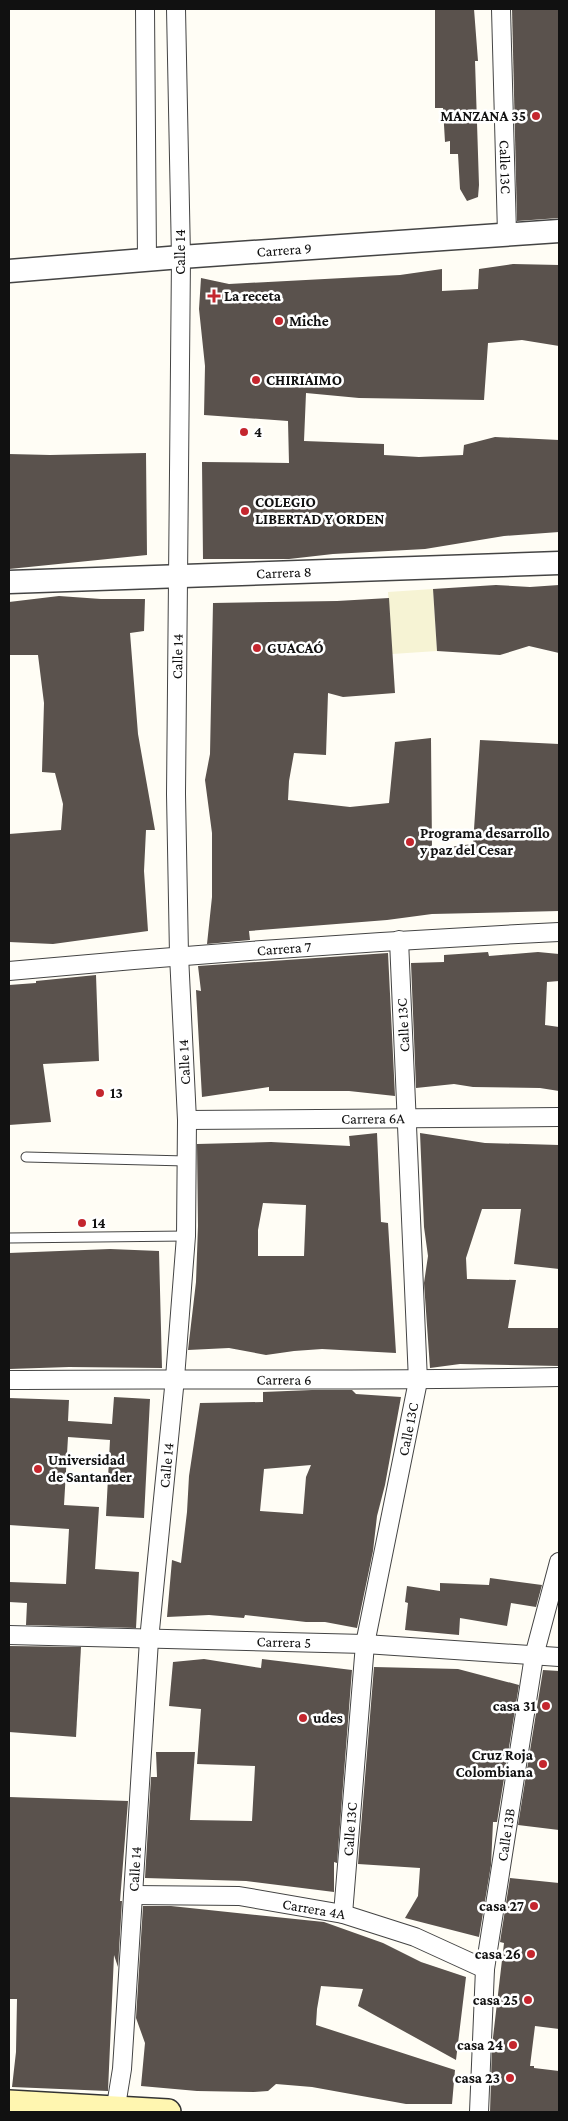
<svg xmlns="http://www.w3.org/2000/svg" width="568" height="2121" viewBox="0 0 568 2121" font-family="'Crimson Pro',serif">
<style>
.farmland{fill:#f6f3d4}
.building{fill:#5a524d;fill-rule:evenodd}
.lines{fill:none;stroke-linecap:round;stroke-linejoin:round}
.service-casing{stroke:#444;stroke-width:11}
.minor-casing{stroke:#444;stroke-width:20}
.tertiary-casing{stroke:#444;stroke-width:25}
.secondary-casing{stroke:#333;stroke-width:28}
.service{stroke:#fff;stroke-width:9}
.minor{stroke:#fff;stroke-width:18}
.tertiary{stroke:#fff;stroke-width:22}
.secondary{stroke:#fff6b0;stroke-width:25}
.poi-dot{fill:#c4262e;stroke:#fff;stroke-width:2}
.labels{text-anchor:middle;stroke-width:5;stroke-linejoin:round;paint-order:stroke}
.poi-label{font-size:15px;font-weight:bold;fill:#111;stroke:#fff;text-anchor:start}
.street-label{font-size:15px;fill:#111;stroke:#fff}
</style>
<rect width="100%" height="100%" fill="#fffdf5"/>
<path class="farmland" d="M433,589L437,651L392,654L388,592Z"/>
<g class="building">
<path d="M435,9H474L478,61H475L479,185L478,197L467,201L460,189L458,154H450V141L445,142L443,108H435Z"/>
<path d="M512,9H559V218L517,221Z"/>
<path d="M513,264L559,265V346L522,340L488,343L484,400L359,398L306,393L304,441L384,444V455L419,457L463,455L464,445L495,437L559,440V532L504,536L425,549L333,554L289,559H203L202,462L289,463L288,421L204,415L205,366L199,309L201,278L229,284L400,275L442,269V291L478,289L479,269Z"/>
<path d="M146,453L147,555L9,569V454L50,455Z"/>
<path d="M496,585L530,587L559,585V653L529,646L500,655L437,651L433,589Z"/>
<path d="M59,596L101,599H145L144,631L130,633L138,734L155,830H146L144,871L148,931L53,944L9,942V834L61,830L63,804L55,773L42,772L44,703L38,655H9V602Z"/>
<path d="M389,598L395,693L343,697L328,693L326,755L294,753L289,781L288,800L350,807L389,803L395,742L431,738L432,849L473,844L480,740L559,744V911L432,914L387,920L249,931L250,940L207,944L212,897V833L205,780L210,754L213,603L337,601Z"/>
<path d="M488,952L489,956L538,952L559,954V981L547,982L545,1025L559,1027V1091L540,1088L473,1087L454,1084L416,1088L411,963L444,962V955Z"/>
<path d="M388,953L395,1096L349,1091H269V1087L202,1097L196,990L201,991L198,966Z"/>
<path d="M96,975L99,1061L43,1064L51,1122L9,1125V985L36,983V981Z"/>
<path d="M377,1133L381,1222L388,1223L396,1353L322,1349L294,1351L266,1355L229,1348L188,1350L196,1282L198,1226L197,1144L271,1142L350,1146L349,1136ZM263,1203L306,1205L304,1256H258V1230Z"/>
<path d="M420,1133L485,1143L559,1145V1269L514,1264L521,1209H482L466,1258L467,1279L516,1280L508,1328H559V1366L460,1364L430,1368L424,1283L428,1256L424,1227Z"/>
<path d="M110,1249L159,1251L162,1368L69,1367L9,1369V1253Z"/>
<path d="M312,1390H352L356,1394L401,1397L385,1485L377,1516L373,1551L357,1628L325,1622H306L245,1615L244,1618L209,1615L167,1617L172,1560L181,1563L187,1512L189,1476L200,1403L263,1402V1392ZM311,1465L306,1477L303,1514L260,1511L264,1469Z"/>
<path d="M114,1397L150,1399L144,1518L106,1516L110,1440L68,1437L64,1505L99,1507L95,1569L139,1572L136,1628L26,1625L27,1603L9,1602V1582L66,1584L69,1529L9,1525V1398L69,1400L68,1421L112,1424Z"/>
<path d="M490,1578L542,1585L536,1607L511,1603L507,1626L460,1618L459,1635L405,1630L408,1603L405,1602L407,1586L440,1591V1583L489,1585Z"/>
<path d="M9,1646L81,1647L76,1737L9,1732Z"/>
<path d="M204,1659L261,1668L262,1659L352,1670L337,1863L334,1862V1892L246,1881L145,1878L151,1777H157L156,1752H195L190,1820L252,1821L255,1766L197,1764L201,1709L169,1706L173,1662Z"/>
<path d="M374,1667L458,1669L519,1685L497,1822H493L491,1865L479,1937L405,1918L418,1896L420,1868L358,1864Z"/>
<path d="M543,1670L559,1671V1830L518,1825Z"/>
<path d="M9,1797L128,1801L120,1901H122L118,1967L114,1955L108,2091L12,2087L16,2052L17,1999H9Z"/>
<path d="M510,1878L559,1883V2029L535,2026L530,2066H534V2068L559,2071V2112H490L492,2046L504,1943L500,1942Z"/>
<path d="M143,1906H171L324,1922L383,1943L421,1962L466,1977L456,2060L358,2006L363,1989L321,1986L317,2009L316,2025L455,2070L452,2104H406L312,2087L276,2084L268,2091L254,2092L197,2091L141,2086L145,2043L136,2018Z"/>
</g>
<g class="lines">
<g class="service-casing">
<g id="service">
<path d="M26,1157L186,1161"/>
<path d="M9,1238L186,1236"/>
</g>
</g>
<g class="minor-casing">
<g id="minor">
<path d="M145,9L147,260"/>
<path id="s1" d="M501,9L507,234"/>
<path id="s2" d="M9,971C192,954 375,941 559,932"/>
<path id="s3" d="M187,1120L559,1117"/>
<path id="s4" d="M9,1380C192,1378 376,1382 559,1377"/>
<path id="s5" d="M9,1635L365,1644L559,1657"/>
<path id="s6" d="M133,1895L239,1896L343,1914L415,1937L485,1969"/>
<path id="s7" d="M343,1914L365,1644L418,1381L399,940"/>
<path id="s8" d="M115,2112L122,2069L126,2007L149,1640L175,1378L186,1236L187,1120L179,955L176,794L181,257L176,9"/>
<path id="s9" d="M479,2112L485,1969L534,1656L559,1562"/>
</g>
</g>
<g class="tertiary-casing">
<g id="tertiary">
<path id="s10" d="M9,271L181,257L559,231"/>
<path id="s11" d="M9,582L559,563"/>
</g>
</g>
<g class="secondary-casing">
<path id="secondary" d="M9,2103L168,2112"/>
</g>
<use href="#service" class="service"/>
<use href="#minor" class="minor"/>
<use href="#tertiary" class="tertiary"/>
<use href="#secondary" class="secondary"/>
</g>
<g class="poi-dot">
<circle cx="536" cy="116" r="5"/>
<path d="M211.5 288.5h5v5h5v5h-5v5h-5v-5h-5v-5h5z"/>
<circle cx="279" cy="321" r="5"/>
<circle cx="256" cy="380" r="5"/>
<circle cx="244" cy="432" r="5"/>
<circle cx="245" cy="511" r="5"/>
<circle cx="257" cy="648" r="5"/>
<circle cx="410" cy="842" r="5"/>
<circle cx="100" cy="1093" r="5"/>
<circle cx="82" cy="1223" r="5"/>
<circle cx="38" cy="1469" r="5"/>
<circle cx="546" cy="1706" r="5"/>
<circle cx="303" cy="1718" r="5"/>
<circle cx="543" cy="1764" r="5"/>
<circle cx="534" cy="1906" r="5"/>
<circle cx="531" cy="1954" r="5"/>
<circle cx="528" cy="2000" r="5"/>
<circle cx="513" cy="2045" r="5"/>
<circle cx="510" cy="2078" r="5"/>
</g>
<g class="labels">
<g class="poi-label">
<text x="526" y="121" text-anchor="end">MANZANA 35</text>
<text x="224" y="301">La receta</text>
<text x="289" y="326">Miche</text>
<text x="266" y="385">CHIRIAIMO</text>
<text x="254" y="437">4</text>
<text x="255" y="507">COLEGIO<tspan x="255" dy="17">LIBERTAD Y ORDEN</tspan></text>
<text x="267" y="653">GUACAÓ</text>
<text x="420" y="838">Programa desarrollo<tspan x="420" dy="17">y paz del Cesar</tspan></text>
<text x="110" y="1098">13</text>
<text x="92" y="1228">14</text>
<text x="48" y="1465">Universidad<tspan x="48" dy="17">de Santander</tspan></text>
<text x="536" y="1711" text-anchor="end">casa 31</text>
<text x="313" y="1723">udes</text>
<text x="533" y="1760" text-anchor="end">Cruz Roja<tspan x="533" dy="17">Colombiana</tspan></text>
<text x="524" y="1911" text-anchor="end">casa 27</text>
<text x="521" y="1959" text-anchor="end">casa 26</text>
<text x="518" y="2005" text-anchor="end">casa 25</text>
<text x="503" y="2050" text-anchor="end">casa 24</text>
<text x="500" y="2083" text-anchor="end">casa 23</text>
</g>
<g class="street-label">
<text dy="5" stroke="none"><textPath href="#s1" startOffset="158">Calle 13C</textPath></text>
<text dy="5" stroke="none"><textPath href="#s10" startOffset="276">Carrera 9</textPath></text>
<text transform="translate(180 252) rotate(-90)" y="5">Calle 14</text>
<text dy="5" stroke="none"><textPath href="#s11" startOffset="275">Carrera 8</textPath></text>
<text dy="5" stroke="none"><textPath href="#s8" startOffset="1459">Calle 14</textPath></text>
<text dy="5" stroke="none"><textPath href="#s2" startOffset="276">Carrera 7</textPath></text>
<text transform="translate(403 1025) rotate(-93)" y="5">Calle 13C</text>
<text transform="translate(184 1062) rotate(-93)" y="5">Calle 14</text>
<text dy="5" stroke="none"><textPath href="#s3" startOffset="186">Carrera 6A</textPath></text>
<text dy="5" stroke="none"><textPath href="#s4" startOffset="275">Carrera 6</textPath></text>
<text dy="5" stroke="none"><textPath href="#s7" startOffset="490">Calle 13C</textPath></text>
<text dy="5" stroke="none"><textPath href="#s8" startOffset="649">Calle 14</textPath></text>
<text dy="5" stroke="none"><textPath href="#s5" startOffset="275">Carrera 5</textPath></text>
<text dy="5" stroke="none"><textPath href="#s7" startOffset="85">Calle 13C</textPath></text>
<text dy="5" stroke="none"><textPath href="#s9" startOffset="279">Calle 13B</textPath></text>
<text dy="5" stroke="none"><textPath href="#s8" startOffset="244">Calle 14</textPath></text>
<text dy="5" stroke="none"><textPath href="#s6" startOffset="182">Carrera 4A</textPath></text>
</g>
</g>
<rect width="568" height="2121" fill="none" stroke="#111111" stroke-width="20"/>
</svg>
